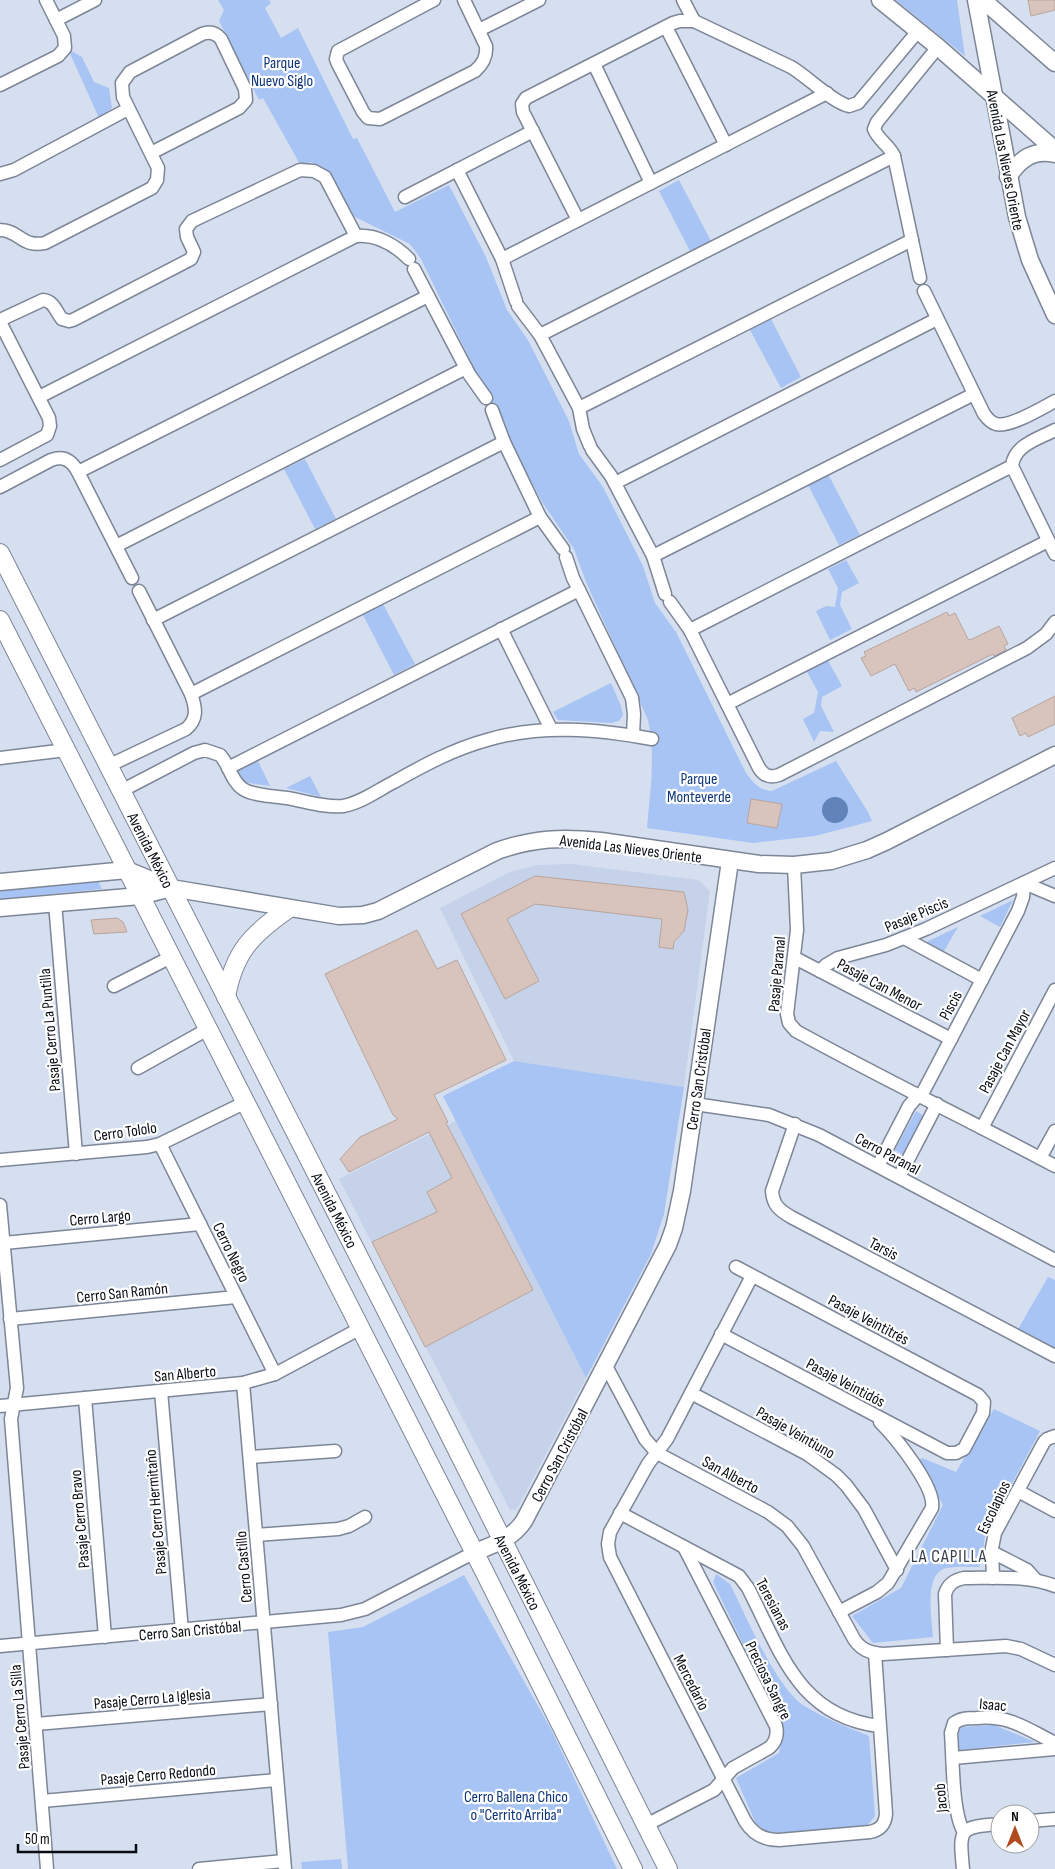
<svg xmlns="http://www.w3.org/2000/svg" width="1055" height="1869" viewBox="0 0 1055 1869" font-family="'Sofia Sans Condensed',sans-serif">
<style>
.built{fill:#c5d2ea}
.green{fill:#a8c4f4}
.water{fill:#6283ba}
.building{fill:#d8c4bc;stroke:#b8a49d}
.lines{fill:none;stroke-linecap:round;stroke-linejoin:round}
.minor-casing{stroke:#7d8696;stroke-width:15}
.tertiary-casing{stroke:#7d8696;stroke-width:19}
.secondary-casing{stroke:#7d8696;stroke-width:20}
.minor{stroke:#fff;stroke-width:12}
.tertiary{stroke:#fff;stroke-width:16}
.secondary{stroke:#fff;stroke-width:18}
.labels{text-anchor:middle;stroke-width:4.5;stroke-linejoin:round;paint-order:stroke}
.park-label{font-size:16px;fill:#0d3578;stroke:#fff}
.street-label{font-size:16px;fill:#090d12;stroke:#fff}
.neighbourhood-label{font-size:18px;letter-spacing:1px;fill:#363e4b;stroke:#fff}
</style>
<rect width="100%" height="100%" fill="#d5dff0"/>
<g class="built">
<path d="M571,864L699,880L710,891L684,1087L514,1061L440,908L510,872L537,865Z"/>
<path d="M456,1121L586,1378L517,1509L510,1510L339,1179Z"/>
</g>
<g class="green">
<path d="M218,0H269L271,3L265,8L281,38L298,28L353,139L357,138L395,212L449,185L486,257L507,310L528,340L569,421L579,454L603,487L643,566L655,603L676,632L746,773C754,783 758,790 772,791L836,761L868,812L872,821L815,836L753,843L647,828C650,791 656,756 648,720L586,582L574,549L542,502L506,434L421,259L410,244L353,216L330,172L311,162L301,166L263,98L259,100L219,21L224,10Z"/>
<path d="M895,0H957L965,56L898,2Z"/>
<path d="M68,49L82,57L94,82L109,88L112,108L99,118Z"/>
<path d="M679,180L711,241L690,251L659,191Z"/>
<path d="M770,317L801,377L781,388L749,328Z"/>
<path d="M305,459L336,519L315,529L284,469Z"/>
<path d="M828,474L860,535L839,545L808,485Z"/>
<path d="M846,560L859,583L842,592L840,605L852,629L830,640L816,611L826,606L835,607L838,588L828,569Z"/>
<path d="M383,604L415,664L394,675L363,615Z"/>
<path d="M826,657L842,686L822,697L821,706L834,732L820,731L814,742L803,719L814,713L818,692L805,668Z"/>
<path d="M611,683L621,706L623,715L619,721L611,723L558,720L553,712Z"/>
<path d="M258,761L270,786L243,782L237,771Z"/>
<path d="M310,776L321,797L286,788Z"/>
<path d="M97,879L102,889L0,899V888Z"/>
<path d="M1013,900L1000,927L980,916Z"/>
<path d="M958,927L941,956L920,945Z"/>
<path d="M514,1061L684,1087L664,1214L651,1254L586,1378L443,1096Z"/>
<path d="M916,1111L924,1116L903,1155L895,1150Z"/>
<path d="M1048,1277L1055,1280V1351L1017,1331Z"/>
<path d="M994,1409L1040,1431L985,1535L982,1560L979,1567C969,1567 957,1566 947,1568C923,1572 932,1620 933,1637L873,1643L852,1616L901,1588L943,1505L918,1461L922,1458L956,1472Z"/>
<path d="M716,1574L730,1584C745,1614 776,1687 803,1705C823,1718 847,1727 869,1736L875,1816L867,1826L780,1833L766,1831L756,1824L736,1778L779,1753L783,1731L781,1723L713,1582Z"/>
<path d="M464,1575L551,1729L617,1869H348L328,1632L363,1627Z"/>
<path d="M994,1725L1035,1742L959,1750L958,1731L962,1727Z"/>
<path d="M341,1859L342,1869H302L301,1862Z"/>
</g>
<circle class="water" cx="835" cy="810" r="13"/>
<g class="building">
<path d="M1028,0H1055V10L1031,16Z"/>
<path d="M947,612L949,616L955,613L968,639L970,640L999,626L1008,644L1004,646L1006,650L994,656L993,654L916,692L914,688L909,691L895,664L871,676L861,658L866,656L864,652Z"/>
<path d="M1055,696V724L1028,737L1026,733L1020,736L1012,718Z"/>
<path d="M751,799L782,804L777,828L747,823Z"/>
<path d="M535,876L684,892L688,910L684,931L674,942L673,949L659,947L662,919L535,904L507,919L539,981L505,999L461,914Z"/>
<path d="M117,918L123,922L127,932L94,934L91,920Z"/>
<path d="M417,930L437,969L457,960L506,1060L434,1095L448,1122L446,1123L533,1290L425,1347L372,1242L437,1212L427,1192L452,1178L429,1132L349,1172L340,1159L360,1137L398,1119L393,1115L325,974Z"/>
</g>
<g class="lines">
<g class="minor-casing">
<g id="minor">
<path d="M434,0L338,51L336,59L338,64L363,112L368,118L380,119L475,71C483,64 487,57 486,46L464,0"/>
<path d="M683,0L694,21"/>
<path d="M56,20L95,0"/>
<path d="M666,27L726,145"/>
<path d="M479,30L539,0"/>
<path d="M594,64L651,183"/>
<path d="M0,85L58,56L65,48L64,36L46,0"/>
<path d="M457,170L502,259L516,301"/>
<path d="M0,174L14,170L128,109"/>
<path d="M405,197L533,131"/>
<path d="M578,220L523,112L522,104L526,98L673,23L680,21H694L791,67C808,77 832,102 849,106L858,103L918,31"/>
<path d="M0,230C19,230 22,248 45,243L152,188L157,180L158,168L123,97L122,83L130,72L202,34C210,31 216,33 221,39L245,89L246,100L239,108L151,153"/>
<path d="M502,259L827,93"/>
<path d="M414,269L469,374L486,398"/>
<path d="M920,278L894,156C889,145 878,140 874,129L877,122L938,47"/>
<path d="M924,291L984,414C987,418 991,423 996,424C1009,428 1042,408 1055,401"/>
<path d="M518,306L540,335L579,408L583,429L590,446"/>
<path d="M0,320L43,300C54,301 56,312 62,319L69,321L73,320L191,259L194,252L187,237L186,229L192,221L300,170L314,171L325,177L356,236"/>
<path d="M0,322L49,418L50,426L47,435L0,460"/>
<path d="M540,335L894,156"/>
<path d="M39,397L356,236C376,234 395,245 409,259"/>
<path d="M579,408L912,240"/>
<path d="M492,410L504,442L540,517L563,549"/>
<path d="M1055,430C1038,439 1014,445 1012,466L1055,554"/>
<path d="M592,450L611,476L653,556L665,594"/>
<path d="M78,472L428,296"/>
<path d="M615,483L937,319"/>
<path d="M0,487L51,460C64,455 72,461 78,472L132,578"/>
<path d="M116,546L466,368"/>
<path d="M653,556L974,394"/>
<path d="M566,557L573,578L632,698L634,714L633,735"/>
<path d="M670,602L690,630L759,768C764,776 770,778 779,775L1027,648L1046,634L1055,622"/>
<path d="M153,620L504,442"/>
<path d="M501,629L551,729"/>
<path d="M690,630L1012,466"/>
<path d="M191,694L540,517"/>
<path d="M727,704L1048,541"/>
<path d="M0,758L66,750"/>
<path d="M108,766L186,729C198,719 196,708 191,694L139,591"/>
<path d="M228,768L579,590"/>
<path d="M121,791L194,753L205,750L220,755C229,764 231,781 243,789C254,796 274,796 287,798C305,801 325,808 343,806C361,803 378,790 394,782C424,765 454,749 487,740C541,724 597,729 652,739"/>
<path d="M794,865L797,930L787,1014L789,1023L796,1031C881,1078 969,1120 1055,1166"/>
<path d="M1024,883L1055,896"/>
<path d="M55,903L76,1154"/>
<path d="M904,938L982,980"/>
<path d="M795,958L951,1039"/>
<path d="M820,971L826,965L838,958L886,945L926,929L1055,868"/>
<path d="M114,986L171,957"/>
<path d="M138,1068L208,1029"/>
<path d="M695,1104L769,1115L819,1135L1055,1260"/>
<path d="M795,1124L772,1191C773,1205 779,1210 791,1217L1055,1356"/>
<path d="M982,1128L1055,990"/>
<path d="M160,1144L275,1374"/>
<path d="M1040,1158L1055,1131"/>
<path d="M0,1160L147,1147L160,1144L246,1102"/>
<path d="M878,1166L909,1106L916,1098L921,1096L1018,911L1023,897L1024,883"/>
<path d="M899,1177L937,1104"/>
<path d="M0,1205L17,1388L11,1419L47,1869"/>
<path d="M4,1243L200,1224"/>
<path d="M752,1276L667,1439L648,1464L610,1532L608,1544L610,1557L745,1821C753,1834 763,1840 779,1840L870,1832C880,1830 885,1825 886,1814L875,1653"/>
<path d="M10,1319L236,1297"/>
<path d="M721,1334L947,1453H956L964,1449L983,1413L984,1402L978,1395L736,1267"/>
<path d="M606,1366L645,1439L657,1453L768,1512L787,1526L803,1546L854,1639C861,1650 870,1653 883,1654L1006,1646L1021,1649L1055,1665"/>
<path d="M243,1383L285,1869"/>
<path d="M161,1391L182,1631"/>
<path d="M691,1393L807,1454L836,1475L846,1485L864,1509L897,1570"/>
<path d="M85,1398L105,1637"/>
<path d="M0,1406L243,1383L275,1374L361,1328"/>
<path d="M250,1457L335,1451"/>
<path d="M1018,1491L1055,1511"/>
<path d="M620,1513L739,1576L748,1588C781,1652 798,1716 879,1726"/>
<path d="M256,1535L338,1529L349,1526L365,1517"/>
<path d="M992,1552L1027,1570L1036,1580"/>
<path d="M993,1578L992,1548L995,1533L1044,1442L1047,1439L1055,1436"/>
<path d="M839,1612L877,1592L888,1583L932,1508C936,1487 895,1437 880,1422"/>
<path d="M0,1646L341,1615L365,1609L475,1552"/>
<path d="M947,1650L945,1594C948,1584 954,1580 964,1578C994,1578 1026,1575 1055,1586"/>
<path d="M36,1724L271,1704"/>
<path d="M953,1758L1055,1749"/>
<path d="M42,1801L277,1780"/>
<path d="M1030,1821L1055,1819"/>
<path d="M646,1825L714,1790L733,1768L769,1748C776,1742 778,1735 776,1726L684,1547"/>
<path d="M964,1832C952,1814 953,1757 951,1733L954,1723C961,1718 968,1718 977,1718C1010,1715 1027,1729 1055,1743"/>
<path d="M199,1869L284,1861"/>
<path d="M963,1869C959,1828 959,1827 1000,1824"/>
</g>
</g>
<g class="tertiary-casing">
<g id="tertiary">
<path d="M880,0L938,47L1055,150"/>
<path d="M976,0L1017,217L1030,260L1055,315"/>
<path d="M983,0L1055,63"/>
<path d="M1008,177C1020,159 1033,149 1055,154"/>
<path d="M0,882L127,870L171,888L339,916L363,915L378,911L497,851C534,838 562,837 601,841L759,864L794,865L831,861L867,850L887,841L1055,755"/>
<path d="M0,908L140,896L171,888"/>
<path d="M475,1552C493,1545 512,1539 524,1521L668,1245L674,1228L682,1191L730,861"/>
</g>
</g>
<g class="secondary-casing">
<g id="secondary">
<path d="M0,553L440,1416L668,1869"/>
<path d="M0,620L485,1573L633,1869"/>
<path d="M226,997C234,952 252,934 288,909"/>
</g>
</g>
<use href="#minor" class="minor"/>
<use href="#tertiary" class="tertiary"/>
<use href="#secondary" class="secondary"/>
</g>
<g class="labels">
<g class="park-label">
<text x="282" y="68">Parque<tspan x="282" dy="18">Nuevo Siglo</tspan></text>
<text x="699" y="784">Parque<tspan x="699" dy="18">Monteverde</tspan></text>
<text x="516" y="1802">Cerro Ballena Chico<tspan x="516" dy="18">o "Cerrito Arriba"</tspan></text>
</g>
<g class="street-label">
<text transform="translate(1006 160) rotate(79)" y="6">Avenida Las Nieves Oriente</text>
<text transform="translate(631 848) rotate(7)" y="6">Avenida Las Nieves Oriente</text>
<text transform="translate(151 850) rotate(63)" y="6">Avenida México</text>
<text transform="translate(916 914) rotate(-23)" y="6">Pasaje Piscis</text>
<text transform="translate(776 974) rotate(-85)" y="6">Pasaje Paranal</text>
<text transform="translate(880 984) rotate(28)" y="6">Pasaje Can Menor</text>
<text transform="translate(950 1005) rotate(-62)" y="6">Piscis</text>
<text transform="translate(49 1030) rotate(-95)" y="6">Pasaje Cerro La Puntilla</text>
<text transform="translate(1004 1051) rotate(-62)" y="6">Pasaje Can Mayor</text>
<text transform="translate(698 1079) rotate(-82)" y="6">Cerro San Cristóbal</text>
<text transform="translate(125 1131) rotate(-8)" y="6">Cerro Tololo</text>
<text transform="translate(888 1153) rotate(28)" y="6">Cerro Paranal</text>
<text transform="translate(335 1210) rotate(63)" y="6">Avenida México</text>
<text transform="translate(100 1217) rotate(-5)" y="6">Cerro Largo</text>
<text transform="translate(884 1248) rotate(28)" y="6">Tarsis</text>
<text transform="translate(232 1252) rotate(64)" y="6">Cerro Negro</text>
<text transform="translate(122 1292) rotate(-6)" y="6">Cerro San Ramón</text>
<text transform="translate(869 1319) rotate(28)" y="6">Pasaje Veintitrés</text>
<text transform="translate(185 1373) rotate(-5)" y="6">San Alberto</text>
<text transform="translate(846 1382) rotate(28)" y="6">Pasaje Veintidós</text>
<text transform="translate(796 1432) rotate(30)" y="6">Pasaje Veintiuno</text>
<text transform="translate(559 1455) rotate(-62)" y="6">Cerro San Cristóbal</text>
<text transform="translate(731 1474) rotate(28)" y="6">San Alberto</text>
<text transform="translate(993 1507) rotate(-65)" y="6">Escolapios</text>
<text transform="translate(155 1512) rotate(-95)" y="6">Pasaje Cerro Hermitaño</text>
<text transform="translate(79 1519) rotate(-95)" y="6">Pasaje Cerro Bravo</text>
<text transform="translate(243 1567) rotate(-95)" y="6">Cerro Castillo</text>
<text transform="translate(518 1572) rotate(63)" y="6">Avenida México</text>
<text transform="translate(774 1604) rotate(62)" y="6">Teresianas</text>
<text transform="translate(190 1630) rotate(-5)" y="6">Cerro San Cristóbal</text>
<text transform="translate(769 1680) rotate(64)" y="6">Preciosa Sangre</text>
<text transform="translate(692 1682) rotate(63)" y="6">Mercedario</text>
<text transform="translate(152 1698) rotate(-5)" y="6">Pasaje Cerro La Iglesia</text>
<text transform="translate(993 1704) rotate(5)" y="6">Isaac</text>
<text transform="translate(19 1717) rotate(-95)" y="6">Pasaje Cerro La Silla</text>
<text transform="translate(158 1774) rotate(-5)" y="6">Pasaje Cerro Redondo</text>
<text transform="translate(940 1798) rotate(-95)" y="6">Jacob</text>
</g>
<g class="neighbourhood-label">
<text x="949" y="1562">LA CAPILLA</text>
</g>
</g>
<g transform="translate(1015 1829)"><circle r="24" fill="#ffffff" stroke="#9d9ea0"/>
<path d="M0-4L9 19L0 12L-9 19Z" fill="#b14b1f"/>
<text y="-8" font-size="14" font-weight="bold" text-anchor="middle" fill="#090d12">N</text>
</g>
<path d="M18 1844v8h118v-8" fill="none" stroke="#090d12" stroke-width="2.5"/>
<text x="25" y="1844" font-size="15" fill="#090d12" stroke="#ffffff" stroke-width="4" paint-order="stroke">50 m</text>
</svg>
